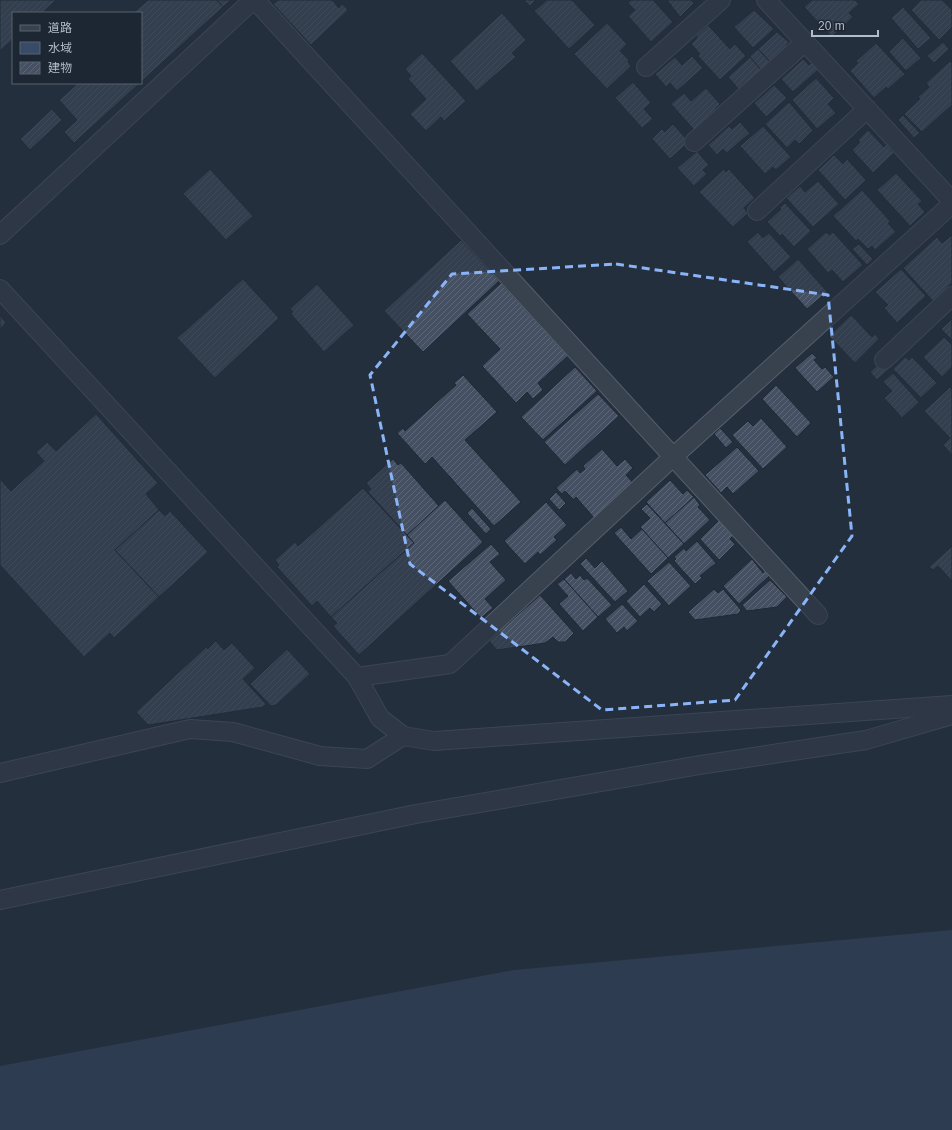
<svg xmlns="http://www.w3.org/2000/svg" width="952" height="1130" viewBox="0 0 952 1130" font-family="Arial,'Noto Sans JP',sans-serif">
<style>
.water{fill:#394c67}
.building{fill:url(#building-hatch);stroke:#1f2835}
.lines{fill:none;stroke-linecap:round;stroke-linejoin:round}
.minor-casing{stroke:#565f6c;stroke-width:20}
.minor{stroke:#38414e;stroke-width:18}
.marked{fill:none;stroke:#8ab4f8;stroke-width:3;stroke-dasharray:8 5;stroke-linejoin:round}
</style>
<defs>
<pattern id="building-hatch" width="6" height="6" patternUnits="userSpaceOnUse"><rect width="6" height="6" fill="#455162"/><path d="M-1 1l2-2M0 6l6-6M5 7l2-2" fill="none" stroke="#5d6877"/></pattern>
</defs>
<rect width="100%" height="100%" fill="#242f3e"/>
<path class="water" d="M952,930V1130H0V1066L514,970Z"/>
<g class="building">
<path d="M0,0H56L42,13H13V39L0,51Z"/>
<path d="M148,0H217L223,7L141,82V13H133Z"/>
<path d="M217,0H231L223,7Z"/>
<path d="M278,0H332L339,8L342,4L348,10L311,45L273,4Z"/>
<path d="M524,0H536L530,6Z"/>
<path d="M547,0H572L595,25L569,49L534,11Z"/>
<path d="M631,0H653L673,22L651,42L628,16L635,10L628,3Z"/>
<path d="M667,0H691L694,3L680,17Z"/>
<path d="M812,0H855L859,4L849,13L853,17L832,37L804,7Z"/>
<path d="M921,0H942L952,10V27L939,40L911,10Z"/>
<path d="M903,7L931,38L918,49L891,18Z"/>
<path d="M754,10L774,29L753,48L734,27Z"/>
<path d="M502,13L526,40L512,53L516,57L477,91L450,61Z"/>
<path d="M607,23L627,44L620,51L629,60L628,62L631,66L607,89L574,54Z"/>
<path d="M708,25L730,49L735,44L746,56L720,80L698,56L700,54L691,44L697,38L696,36Z"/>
<path d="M777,32L789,42L786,45L788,48L771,63L758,49Z"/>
<path d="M903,38L921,58L906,71L889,52Z"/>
<path d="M943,42L949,49L934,63L927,56Z"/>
<path d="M876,43L905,74L888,89L886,87L874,98L850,71L858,63L856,61Z"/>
<path d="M758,49L771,63L762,71L749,57Z"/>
<path d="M422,53L466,101L444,121L441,117L426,131L410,114L426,99L408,79L411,76L405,69Z"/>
<path d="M692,56L703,68L677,91L670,83L666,87L655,74L675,57L682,65Z"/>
<path d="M750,57L762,71L740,91L728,77Z"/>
<path d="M803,59L809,65L812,62L818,70L793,92L781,79Z"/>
<path d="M950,61L952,63V105L922,132L904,114L920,99L918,97L929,87L926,83Z"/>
<path d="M816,78L834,98L828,104L836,113L817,129L792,100Z"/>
<path d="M633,82L651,103L644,109L653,119L642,128L615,98Z"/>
<path d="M78,83H140L74,143L64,132L77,120L59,100Z"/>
<path d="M774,85L787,98L766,117L754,103Z"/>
<path d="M706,88L720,104L715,109L717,111L695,131L671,104L684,93L691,101Z"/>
<path d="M789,102L813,130L799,144L795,140L787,148L765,124Z"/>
<path d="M52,109L62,120L30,150L20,139Z"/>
<path d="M903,115L920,133L914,138L898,120Z"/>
<path d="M740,122L750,133L727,153L723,149L717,155L708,145L729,126L732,129Z"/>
<path d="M673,124L689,142L670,159L652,139L662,129L665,132Z"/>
<path d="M763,126L791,157L776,170L773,167L765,174L740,146Z"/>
<path d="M868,130L884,147L886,144L894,153L873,173L852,150L860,142L858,140Z"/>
<path d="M697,151L709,165L703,170L707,174L694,186L677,168Z"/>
<path d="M834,155L843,164L847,159L866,180L845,200L818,170Z"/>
<path d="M210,169L253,216L226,240L183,194Z"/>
<path d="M724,169L726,172L729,169L755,198L744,208L748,213L733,227L699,192Z"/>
<path d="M896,173L922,201L918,204L925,212L910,226L877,190Z"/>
<path d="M818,181L839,204L813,227L786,198L800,186L805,192Z"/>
<path d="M862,190L890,221L888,223L896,232L875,250L872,246L868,249L858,239L856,241L833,216Z"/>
<path d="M785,203L811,231L794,247L782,234L780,236L767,222L781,209L779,208Z"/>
<path d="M758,232L763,238L769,233L791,257L774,272L747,242Z"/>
<path d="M826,232L829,235L833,232L863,265L843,282L832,270L828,273L807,249Z"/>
<path d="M952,235V283L933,301L903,268L937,237L942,243Z"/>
<path d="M461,240L499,281L423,352L384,311Z"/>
<path d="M859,244L873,259L867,265L852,249Z"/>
<path d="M798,259L829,294L823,298L822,296L807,309L778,277Z"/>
<path d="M901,269L926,296L897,323L884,308L888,305L875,292Z"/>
<path d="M243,279L279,318L215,378L177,338Z"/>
<path d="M501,283L568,356L538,383L543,390L533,399L527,392L516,403L482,366L500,349L467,314Z"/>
<path d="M317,284L354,325L324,352L291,314L293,312L290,309Z"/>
<path d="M0,315L6,323L0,329Z"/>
<path d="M851,315L872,337L875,334L879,339L855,363L829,336Z"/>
<path d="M952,319V340L941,329Z"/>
<path d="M944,337L952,345V367L942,377L923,357Z"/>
<path d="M812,353L817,358L814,360L822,369L825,367L834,377L817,392L795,368Z"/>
<path d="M905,357L909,360L912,357L937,383L921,398L893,369Z"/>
<path d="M882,361L889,369L877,380L870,372Z"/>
<path d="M575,367L597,391L543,440L521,417Z"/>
<path d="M893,373L919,402L902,418L884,398L892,391L883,382Z"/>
<path d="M463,375L497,412L465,440L521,502L494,526L432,457L425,464L397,433L403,428L405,431L456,385L454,383Z"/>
<path d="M776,385L811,423L797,437L762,399Z"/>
<path d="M950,387L952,389V455L943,445L950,438L924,411Z"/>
<path d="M598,394L619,416L565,465L544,442Z"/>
<path d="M96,414L158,483L146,494L159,510L115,550L159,597L114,638L110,633L84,657L0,565V479L11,491L44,461L36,452L47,442L56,451Z"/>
<path d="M761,418L787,447L763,469L732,435L748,421L753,426Z"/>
<path d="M720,428L733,442L726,448L714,434Z"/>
<path d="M737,447L759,471L733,494L727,487L721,493L705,475Z"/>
<path d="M602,449L617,466L625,459L633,468L626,475L633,483L594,518L576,497L574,500L565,491L562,494L556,488L577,469L580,473L585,469L583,466Z"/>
<path d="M393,459L398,465L401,463L439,506L407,535L368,492L371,489L366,483Z"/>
<path d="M670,480L683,494L687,490L694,497L665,523L646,502Z"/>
<path d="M363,488L414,543L331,617L317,601L312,606L277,567L279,565L275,560L295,542L298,546Z"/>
<path d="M556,492L566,503L559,510L549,499Z"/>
<path d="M694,497L700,505L698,507L710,520L684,544L665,523Z"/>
<path d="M445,500L483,542L359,655L333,626L337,623L331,617L414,543L407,535Z"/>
<path d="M546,502L567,525L554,537L557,540L540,555L538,552L525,564L504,541Z"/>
<path d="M647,504L684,544L668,558L640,527L650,518L641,509Z"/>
<path d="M472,508L491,529L486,534L467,513Z"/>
<path d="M159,510L165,516L170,511L208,552L159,597L115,550Z"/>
<path d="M719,520L733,536L730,539L735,544L719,560L700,539Z"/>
<path d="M621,527L631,539L642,529L668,558L651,574L614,533Z"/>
<path d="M697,541L716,563L700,576L702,578L695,584L674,561L676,559L674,557L684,548L686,551Z"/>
<path d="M491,544L500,554L490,562L506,580L485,599L493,608L481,618L448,581Z"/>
<path d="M952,546V581L938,566L933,570L929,567Z"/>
<path d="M586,558L595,568L602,561L628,591L615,602L580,564Z"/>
<path d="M752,559L763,573L766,570L770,575L739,604L723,586Z"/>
<path d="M669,562L691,586L669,606L647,581Z"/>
<path d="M571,573L576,579L580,575L584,580L587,578L612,605L598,617L564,579Z"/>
<path d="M564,579L598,617L583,631L559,604L568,596L557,584Z"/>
<path d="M770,580L787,597L777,607L747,611L742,605Z"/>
<path d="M644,584L662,604L654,612L650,608L640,617L626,601Z"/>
<path d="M714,589L718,593L723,589L741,610L738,614L695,620L688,612Z"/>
<path d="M540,595L574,633L565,642H558L553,637L545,643L497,650L489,641Z"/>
<path d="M622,604L638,621L627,631L624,627L617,633L605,619Z"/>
<path d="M216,641L224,650L232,643L255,668L243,679L266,704L263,707L148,725L136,712L206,647L208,649Z"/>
<path d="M287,649L310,674L276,705L271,706L250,684Z"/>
</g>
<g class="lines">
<g class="minor-casing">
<g id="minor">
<path d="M255,0L818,615"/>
<path d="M766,0L952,201"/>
<path d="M646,67L721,0"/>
<path d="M694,142L805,42"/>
<path d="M757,211L867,109"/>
<path d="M0,235L253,0"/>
<path d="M0,289L357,677L380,718L403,736L434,741L952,705"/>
<path d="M884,360L952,296"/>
<path d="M357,677L450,664L674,456L952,204"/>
<path d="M0,773L190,729L233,732L320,756L367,759L403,736"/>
<path d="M0,900L416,814L700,765L866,740L952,715"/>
</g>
</g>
<use href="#minor" class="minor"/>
</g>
<path d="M0 0H952V1130H0ZM616,264L828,295L852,536L735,700L602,710L410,564L370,375L452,274Z" fill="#242f3e" fill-opacity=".55" fill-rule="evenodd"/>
<path class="marked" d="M616,264L828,295L852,536L735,700L602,710L410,564L370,375L452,274Z"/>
<rect x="12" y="12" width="130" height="72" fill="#1d2633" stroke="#59626f"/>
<rect x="20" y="25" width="20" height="6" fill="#38414e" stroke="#59626f"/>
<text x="48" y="32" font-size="12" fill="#b4bcc9">道路</text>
<rect x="20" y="42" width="20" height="12" fill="#394c67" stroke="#59626f"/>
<text x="48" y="52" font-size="12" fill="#b4bcc9">水域</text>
<rect x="20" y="62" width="20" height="12" fill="url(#building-hatch)" stroke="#59626f"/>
<text x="48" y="72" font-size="12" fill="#b4bcc9">建物</text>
<path d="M812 30v6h66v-6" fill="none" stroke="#b4bcc9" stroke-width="2"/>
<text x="818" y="30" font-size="12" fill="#b4bcc9" stroke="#1d2633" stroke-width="3" paint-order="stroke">20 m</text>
</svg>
